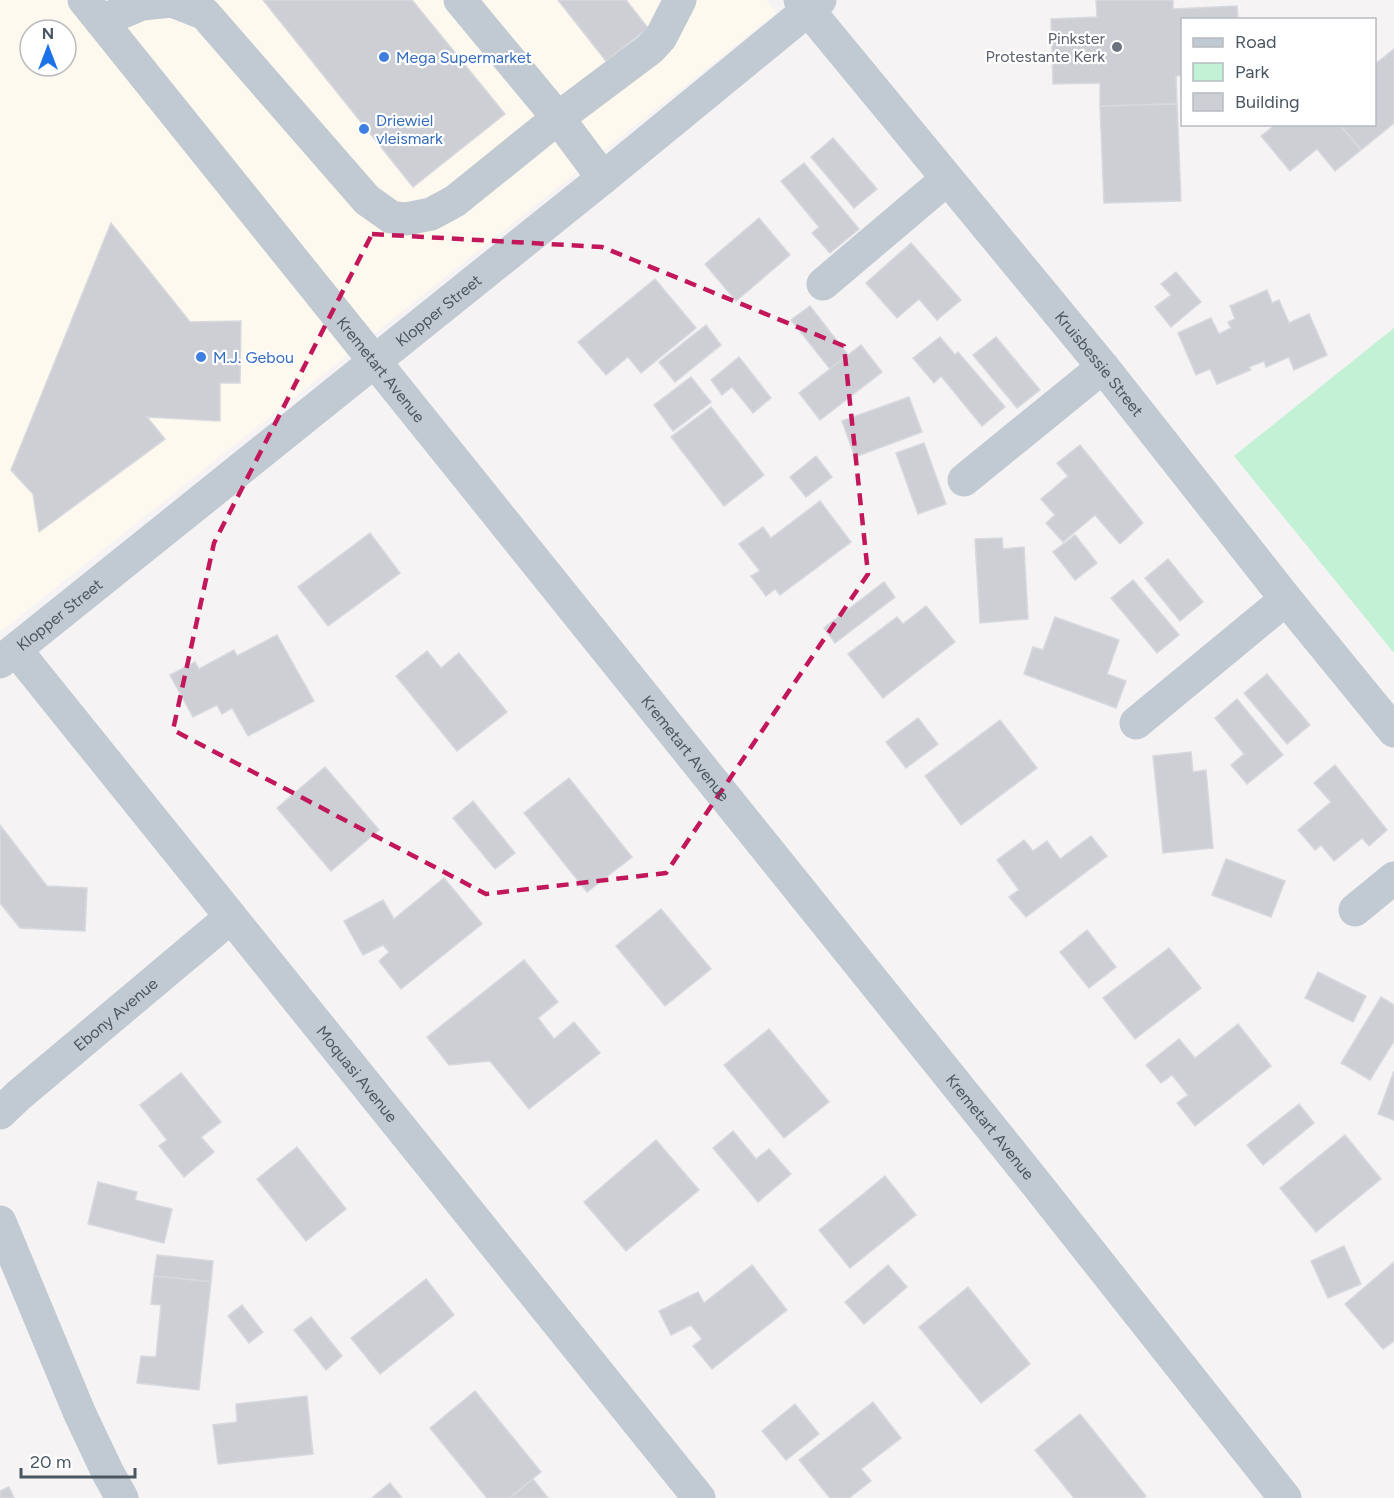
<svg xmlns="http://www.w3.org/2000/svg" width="1394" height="1498" viewBox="0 0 1394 1498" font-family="Figtree,sans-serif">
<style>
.commercial{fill:#fdf9ef;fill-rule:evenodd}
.green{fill:#c3f1d5}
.building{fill:#cdcfd5;stroke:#d7d9de;stroke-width:1.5}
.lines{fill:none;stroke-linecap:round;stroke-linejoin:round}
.minor{stroke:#c1cad2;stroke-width:33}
.marked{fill:none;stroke:#c2185b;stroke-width:4.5;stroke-dasharray:12 8;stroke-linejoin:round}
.worship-dot{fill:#6b7280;stroke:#fff;stroke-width:2}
.shop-dot{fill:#3f7fe0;stroke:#fff;stroke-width:2}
.labels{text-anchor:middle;stroke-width:4.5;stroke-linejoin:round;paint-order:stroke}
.worship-label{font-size:16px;fill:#5b616d;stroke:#fff;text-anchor:end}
.shop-label{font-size:16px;fill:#366cbe;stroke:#fff;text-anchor:start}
.street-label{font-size:16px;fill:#4a5661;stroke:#fff}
</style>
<rect width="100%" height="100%" fill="#f5f3f3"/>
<path class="commercial" d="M0,0H766L776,13L0,632ZM30,30H66V66H30Z"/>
<path class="green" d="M1394,328V653L1234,456Z"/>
<g class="building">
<path d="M263,0H412L505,114L413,187Z"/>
<path d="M558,0H626L648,28L606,61Z"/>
<path d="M1096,0H1173V9L1237,6L1238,20H1182V75L1176,76L1177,104L1100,106V83L1053,84L1051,19L1097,17Z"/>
<path d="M1394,49V123L1361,150L1339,124H1374V65Z"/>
<path d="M1177,104L1181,201L1104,203L1100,106Z"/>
<path d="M1276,124H1339L1361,150L1335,171L1317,149L1290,171L1261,136Z"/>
<path d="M833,138L877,189L854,208L811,157Z"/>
<path d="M804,163L859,229L830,253L812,233L819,227L781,181Z"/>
<path d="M759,218L790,255L736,301L705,264Z"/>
<path d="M111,223L190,322L241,321L240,383H220V421L147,417L165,439L39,532L33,494L11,470Z"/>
<path d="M911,243L961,300L937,320L919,299L897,318L866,283Z"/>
<path d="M1176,272L1201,302L1171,327L1155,307L1171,295L1161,284Z"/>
<path d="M655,279L696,328L641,373L628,357L606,375L578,342Z"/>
<path d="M1267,290L1272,303L1279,300L1289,323L1309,314L1327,355L1294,370L1289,357L1266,367L1264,361L1249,367L1251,370L1217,384L1210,369L1196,375L1178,333L1211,318L1219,334L1231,328L1228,322L1235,319L1230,306Z"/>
<path d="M810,306L848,355L830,369L791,320Z"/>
<path d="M706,325L721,345L675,382L659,362Z"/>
<path d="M940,337L955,355L958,352L1005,407L982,426L941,376L934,383L913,358Z"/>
<path d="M996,337L1040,390L1017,408L973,355Z"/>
<path d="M861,345L882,372L820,420L799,393Z"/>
<path d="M739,357L771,398L753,413L732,387L722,395L711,380Z"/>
<path d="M691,377L711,402L673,431L654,405Z"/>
<path d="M909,397L922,432L855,457L842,421Z"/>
<path d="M711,407L764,475L724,506L671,437Z"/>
<path d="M924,443L946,504L918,514L896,453Z"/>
<path d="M1080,445L1143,523L1120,544L1095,515L1063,542L1046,523L1055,515L1041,499L1068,476L1057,463Z"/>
<path d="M816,456L832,477L806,497L790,477Z"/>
<path d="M820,501L851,542L780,595L775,589L766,596L751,576L760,571L739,544L763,527L771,538Z"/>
<path d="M370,533L400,573L328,626L298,587Z"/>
<path d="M1075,535L1097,563L1075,580L1053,552Z"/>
<path d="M1002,538L1003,549L1024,547L1028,619L980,623L975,539Z"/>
<path d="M1168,559L1203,602L1180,621L1145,578Z"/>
<path d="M1133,580L1179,635L1157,653L1111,598Z"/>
<path d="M884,582L895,597L835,643L824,628Z"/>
<path d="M926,606L955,642L883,698L848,654L897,617L903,624Z"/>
<path d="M1055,617L1119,640L1107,674L1126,681L1116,708L1024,674L1033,647L1043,650Z"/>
<path d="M277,635L314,701L248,736L232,708L222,714L217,705L193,717L170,675L195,662L199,669L234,650L237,656Z"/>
<path d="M427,651L441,668L459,653L507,712L457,751L396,676Z"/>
<path d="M1267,674L1310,725L1287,744L1244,693Z"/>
<path d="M1237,699L1283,755L1247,784L1231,765L1244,754L1215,718Z"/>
<path d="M918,718L938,744L906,768L886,742Z"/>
<path d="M1000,720L1037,768L961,825L925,776Z"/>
<path d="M1191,752L1193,772L1206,770L1213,848L1163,853L1153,756Z"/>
<path d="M1335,765L1387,830L1369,846L1362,838L1334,861L1321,845L1315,850L1298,830L1331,802L1314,783Z"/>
<path d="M325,767L379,830L331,871L277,808Z"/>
<path d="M569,778L632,857L587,892L524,813Z"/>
<path d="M473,801L515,853L495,869L453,818Z"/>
<path d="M0,825L47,886L87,888L85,931L20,928L0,903Z"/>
<path d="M1091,836L1107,856L1026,917L1009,897L1019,890L997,860L1024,840L1033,851L1047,841L1060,859Z"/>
<path d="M1226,859L1285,881L1271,917L1212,895Z"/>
<path d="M444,878L482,924L401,989L379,961L389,952L383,945L363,955L344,921L383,900L394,919Z"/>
<path d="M661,909L711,969L665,1006L616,946Z"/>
<path d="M1087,930L1116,967L1089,988L1060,952Z"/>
<path d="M1169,948L1201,988L1135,1039L1103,998Z"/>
<path d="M524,960L558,1002L538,1018L554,1039L574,1022L600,1053L529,1109L490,1061L449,1065L427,1037Z"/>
<path d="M1318,972L1366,996L1353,1022L1305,998Z"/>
<path d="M1381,997L1394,1005V1041L1370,1080L1341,1063Z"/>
<path d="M1238,1024L1271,1066L1195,1126L1177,1103L1188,1095L1172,1075L1161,1083L1146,1065L1179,1039L1195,1058Z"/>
<path d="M769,1029L829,1102L784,1138L724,1065Z"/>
<path d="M1394,1071V1120L1378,1114Z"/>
<path d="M181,1073L221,1122L201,1137L214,1152L184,1177L159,1146L167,1140L140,1105Z"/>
<path d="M1299,1104L1314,1123L1263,1165L1247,1145Z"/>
<path d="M733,1131L756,1159L769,1149L791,1174L758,1202L713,1148Z"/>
<path d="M1345,1135L1381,1179L1316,1232L1280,1188Z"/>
<path d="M656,1140L699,1190L626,1251L584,1202Z"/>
<path d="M297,1147L346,1209L306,1241L257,1179Z"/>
<path d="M885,1176L916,1215L850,1268L819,1230Z"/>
<path d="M98,1182L137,1192L135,1200L172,1209L164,1243L88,1224Z"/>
<path d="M1344,1246L1361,1284L1328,1298L1311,1261Z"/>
<path d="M157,1255L213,1261L211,1282L154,1276Z"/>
<path d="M1394,1262V1341L1383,1349L1345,1304Z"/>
<path d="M752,1265L787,1310L712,1369L693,1346L702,1339L691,1325L671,1335L659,1311L698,1292L704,1303Z"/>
<path d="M888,1265L907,1287L864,1324L845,1302Z"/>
<path d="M154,1276L211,1282L199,1390L137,1383L141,1356L156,1357L161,1305L151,1304Z"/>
<path d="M426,1279L454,1315L380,1374L351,1338Z"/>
<path d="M968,1287L1030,1364L981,1403L919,1327Z"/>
<path d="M242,1305L263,1332L249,1343L228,1316Z"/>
<path d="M311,1317L342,1356L326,1370L294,1330Z"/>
<path d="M475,1391L541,1472L509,1498H487L430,1428Z"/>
<path d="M307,1396L313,1454L218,1464L213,1425L237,1422L236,1404Z"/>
<path d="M873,1402L901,1438L861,1469L871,1481L849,1498H830L799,1460Z"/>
<path d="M795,1404L819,1434L786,1460L762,1431Z"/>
<path d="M1080,1414L1146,1496L1143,1498H1074L1035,1450Z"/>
<path d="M533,1479L548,1498H510Z"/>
<path d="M390,1483L402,1498H374L373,1497Z"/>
<path d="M9,1487L14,1498H0V1491Z"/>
</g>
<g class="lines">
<g class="minor">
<path id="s1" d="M84,0L1034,1181L1285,1498"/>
<path d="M460,0L558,118L603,178"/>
<path id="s2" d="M800,0L1103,367L1286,599L1394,731"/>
<path d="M101,21L142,4L172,1L205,14L367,200L391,217L406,219L431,214L455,201L558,118L650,49L661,37L680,0"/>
<path d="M823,284L947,179"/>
<path d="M964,480L1103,367"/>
<path id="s3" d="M16,650L699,1498"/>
<path id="s4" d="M0,662L603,178L820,0"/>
<path d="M1136,723L1286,599"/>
<path d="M1355,910L1394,878"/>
<path id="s5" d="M0,1113L19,1095L231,917"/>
<path d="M0,1222L80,1414L108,1473L122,1498"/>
</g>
</g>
<path class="marked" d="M372,234L602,247L844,346L868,574L666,873L486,894L173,730L214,543Z"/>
<circle class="worship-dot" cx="1117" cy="47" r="6"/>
<g class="shop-dot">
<circle cx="384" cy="57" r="6"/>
<circle cx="364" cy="129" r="6"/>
<circle cx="201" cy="357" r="6"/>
</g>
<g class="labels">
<g class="worship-label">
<text x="1105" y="44">Pinkster<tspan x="1105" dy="18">Protestante Kerk</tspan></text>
</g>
<g class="shop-label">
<text x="396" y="63">Mega Supermarket</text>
<text x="376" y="126">Driewiel<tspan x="376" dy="18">vleismark</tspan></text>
<text x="213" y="363">M.J. Gebou</text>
</g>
<g class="street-label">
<text dy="6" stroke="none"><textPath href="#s4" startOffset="562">Klopper Street</textPath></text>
<text dy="6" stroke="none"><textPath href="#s2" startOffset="471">Kruisbessie Street</textPath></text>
<text dy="6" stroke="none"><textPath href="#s1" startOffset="474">Kremetart Avenue</textPath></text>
<text dy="6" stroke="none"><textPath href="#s4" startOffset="76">Klopper Street</textPath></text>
<text dy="6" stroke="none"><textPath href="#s1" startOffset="960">Kremetart Avenue</textPath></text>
<text dy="6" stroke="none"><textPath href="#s5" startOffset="152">Ebony Avenue</textPath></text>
<text dy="6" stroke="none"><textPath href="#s3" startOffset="544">Moquasi Avenue</textPath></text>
<text dy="6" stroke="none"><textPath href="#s1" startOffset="1446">Kremetart Avenue</textPath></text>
</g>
</g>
<rect x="1181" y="18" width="195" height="108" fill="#ffffff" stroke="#b7bbc0" stroke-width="1.5"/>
<rect x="1193" y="38" width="30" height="9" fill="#c1cad2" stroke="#b7bbc0" stroke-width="1.5"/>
<text x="1235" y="48" font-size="18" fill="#4a5661">Road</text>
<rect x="1193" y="63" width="30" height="18" fill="#c3f1d5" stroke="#b7bbc0" stroke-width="1.5"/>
<text x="1235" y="78" font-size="18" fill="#4a5661">Park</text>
<rect x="1193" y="93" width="30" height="18" fill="#cdcfd5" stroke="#b7bbc0" stroke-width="1.5"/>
<text x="1235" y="108" font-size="18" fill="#4a5661">Building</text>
<g transform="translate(48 48)"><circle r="28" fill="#ffffff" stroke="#b7bbc0" stroke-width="1.5"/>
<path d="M0-4.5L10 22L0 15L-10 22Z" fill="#1a73e8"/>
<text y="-9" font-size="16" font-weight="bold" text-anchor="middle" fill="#4a5661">N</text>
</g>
<path d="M21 1468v9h114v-9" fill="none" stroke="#4a5661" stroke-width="3"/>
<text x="30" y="1468" font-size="18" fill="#4a5661" stroke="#ffffff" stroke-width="4.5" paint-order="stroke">20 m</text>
</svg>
